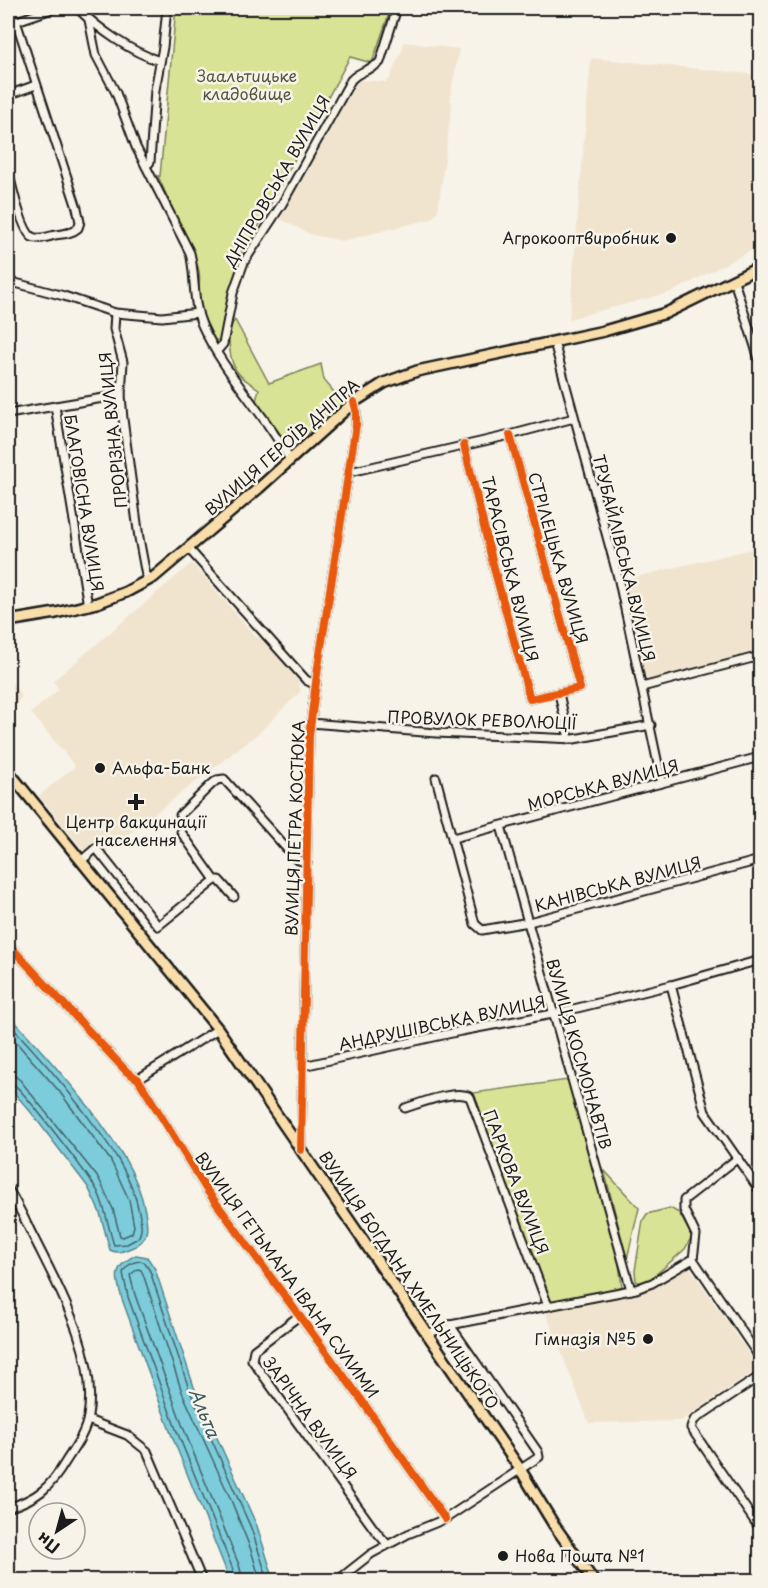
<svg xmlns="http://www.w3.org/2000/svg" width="768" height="1588" viewBox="0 0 768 1588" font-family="'Playpen Sans',sans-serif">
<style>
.built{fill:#f1e4cf}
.green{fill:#d8e395;stroke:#7a8058;stroke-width:1.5}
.water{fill:#7dccdb;stroke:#56868f;stroke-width:1.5}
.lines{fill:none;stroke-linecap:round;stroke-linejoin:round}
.shore{stroke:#436268;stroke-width:1.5}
.minor-casing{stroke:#1c1c1c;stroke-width:11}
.major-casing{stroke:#1c1c1c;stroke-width:14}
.minor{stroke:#f7f3e8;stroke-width:7}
.major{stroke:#f9deab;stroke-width:9}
.cycleway-casing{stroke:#f7f3e8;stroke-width:11}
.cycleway{stroke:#e8590c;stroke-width:8}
.poi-dot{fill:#1c1c1c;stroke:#f7f3e8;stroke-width:2}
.labels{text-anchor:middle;stroke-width:5;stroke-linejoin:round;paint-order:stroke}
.park-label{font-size:16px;fill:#545840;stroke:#f7f3e8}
.street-label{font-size:16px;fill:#1c1c1c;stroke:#f7f3e8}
.poi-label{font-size:16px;fill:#1c1c1c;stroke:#f7f3e8;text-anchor:end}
.water-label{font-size:18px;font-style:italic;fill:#3e5a5f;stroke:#f7f3e8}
</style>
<rect width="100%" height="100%" fill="#f7f3e8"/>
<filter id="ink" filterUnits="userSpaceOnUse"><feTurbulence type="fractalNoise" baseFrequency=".0167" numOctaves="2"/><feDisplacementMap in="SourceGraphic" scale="12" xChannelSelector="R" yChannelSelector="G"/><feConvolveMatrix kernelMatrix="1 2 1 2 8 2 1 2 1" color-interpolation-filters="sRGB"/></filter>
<g filter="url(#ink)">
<g class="built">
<path d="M404,42L459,49L450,98L452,104L438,211L431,219L342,241L312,235L280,219L356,83L362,80L385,82L389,80L403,48Z"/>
<path d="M591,58L760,75V246L672,292L569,319Z"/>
<path d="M760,547V656L642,687L619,581Z"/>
<path d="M192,563L256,637L267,639L296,675L301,691L261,731L93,862L39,796L75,766L31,713L59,689L53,681Z"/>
<path d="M8,676L22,697L8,712Z"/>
<path d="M689,1266L759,1368L681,1421L589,1423L545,1311L647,1291Z"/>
</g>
<g class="green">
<path d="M176,8H391L372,63L350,57L251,240L243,248L221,341L215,340C206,324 199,309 199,290C199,281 201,276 198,267L158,176H160Z"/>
<path d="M235,320L269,383L321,364L324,380L344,404L297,442L280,434L256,401L259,389C252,384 244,380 239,374C229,364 225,331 235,320Z"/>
<path d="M568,1080L619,1264L622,1287L551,1302L473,1093Z"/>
<path d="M604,1170L639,1208L627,1259Z"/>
<path d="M670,1208L679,1213L692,1236L685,1249L644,1285L636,1281L635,1271L643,1220L647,1214Z"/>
</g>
<g class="water">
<path d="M8,1014C36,1044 63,1075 89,1107C113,1140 137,1170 145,1211C148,1227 150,1241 131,1248C124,1251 117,1254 110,1250L100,1213L88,1187L30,1111L8,1086Z"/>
<path d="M136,1255L147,1257L155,1269L194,1387L257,1526L274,1580H230L170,1431L122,1299C116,1276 112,1267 136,1255Z"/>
</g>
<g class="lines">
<g class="shore">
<path d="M8,1023C34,1050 59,1079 82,1109C107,1142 131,1171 139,1212C141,1222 143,1230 138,1238L127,1244L114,1245C108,1228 106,1209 98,1192C92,1180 21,1087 12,1083C11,1083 9,1083 8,1083"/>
<path d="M8,1033L59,1091L111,1161L129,1200L134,1226L132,1233L123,1237L120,1236L113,1209L99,1179L20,1080L15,1076L8,1075"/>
<path d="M235,1580L232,1567L176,1429L128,1297L123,1273C126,1265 136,1259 144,1262L150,1271L189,1389L251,1528L268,1580"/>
<path d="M243,1580L239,1565L183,1427L135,1295L130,1275L138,1269L141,1270L143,1274L182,1392L231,1500L251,1550L260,1580"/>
</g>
<g class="minor-casing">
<g id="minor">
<path d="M77,8C99,29 130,52 160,61"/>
<path d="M89,20L96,55L116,93L136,147L190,253C196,277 192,302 202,325C224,374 265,413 290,460"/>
<path d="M8,24L55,8"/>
<path d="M8,95L36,85"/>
<path d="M146,166L150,162L155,90L163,47L167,8"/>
<path d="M8,170C11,183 22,231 32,237C39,240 48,237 55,235C63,234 71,234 78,228L80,222L77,208L16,21"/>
<path d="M8,281L64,296L115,313L162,317L198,313"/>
<path d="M734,281L760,362"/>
<path d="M115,313L114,329L123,362L121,395L123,419L139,538L147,581"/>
<path d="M554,342L619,581L662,783"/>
<path d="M217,351L223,344L233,293L244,262L282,204L351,80C360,70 372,70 380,62L397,8"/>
<path d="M55,406L88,606"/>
<path d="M8,414L121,395"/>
<path d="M464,445L495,572L530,699L580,688L510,435"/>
<path d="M350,472L510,435L574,418"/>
<path d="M188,548L306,680L316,685"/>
<path d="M642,687L760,656"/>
<path d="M559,693L569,739"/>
<path d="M310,723L436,733L574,739L651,725"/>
<path d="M436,778L475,924L482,930L529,922L760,860"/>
<path d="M180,815L212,784L217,780L224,779L296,859L307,863"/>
<path d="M501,826L631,1290"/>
<path d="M181,832L215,880H219L234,897"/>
<path d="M453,838L760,757"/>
<path d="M81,861L96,848L158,926L215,880"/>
<path d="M8,944L127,1072L138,1079L208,1192L360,1398L445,1519"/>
<path d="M671,985L705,1112L760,1191"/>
<path d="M303,1066L461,1031L553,1014L671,985L760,960"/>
<path d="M138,1079L218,1029"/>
<path d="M405,1108C421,1103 455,1089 470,1097L548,1306"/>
<path d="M301,1150L309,736L318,667L356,425V410L354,402"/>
<path d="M8,1189C19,1206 27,1225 36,1242C61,1292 98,1358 88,1416C86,1432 75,1447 66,1461C50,1488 38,1498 8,1508"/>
<path d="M693,1259L760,1358"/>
<path d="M299,1316L254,1350L252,1360L374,1529L387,1544"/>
<path d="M427,1334L450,1325L636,1289L652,1283L693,1259L696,1235L684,1210V1200L738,1158"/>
<path d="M760,1376L694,1420L691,1428L760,1529"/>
<path d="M88,1420L127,1435L147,1451L202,1580"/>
<path d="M338,1580L371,1554L408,1534L445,1519L539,1457L538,1452L450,1325"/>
</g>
</g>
<g class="major-casing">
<g id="major">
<path d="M8,621L56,613L97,603L126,592L154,577L259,488L354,402L384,383L417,371L604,331L666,313L760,267"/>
<path d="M8,771L218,1029L520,1469L554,1525L593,1580"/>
</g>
</g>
<use href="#minor" class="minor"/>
<use href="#major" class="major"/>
<g class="cycleway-casing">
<g id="cycleway">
<path d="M464,445L495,572L530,699L580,688L510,435"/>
<path d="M8,944L127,1072L138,1079L208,1192L360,1398L445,1519"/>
<path d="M301,1150L309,736L318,667L356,425V410L354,402"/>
</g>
</g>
<use href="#cycleway" class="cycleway"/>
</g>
</g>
<g class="poi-dot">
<circle cx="671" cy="238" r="6"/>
<circle cx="100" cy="768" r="6"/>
<path d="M133 793h6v6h6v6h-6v6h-6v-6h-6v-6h6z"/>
<circle cx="648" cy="1339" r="6"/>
<circle cx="503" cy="1556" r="6"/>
</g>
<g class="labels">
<g class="park-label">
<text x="247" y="82">Заальтицьке<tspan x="247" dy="18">кладовище</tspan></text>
</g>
<g class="street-label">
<text transform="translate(277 181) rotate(-60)" y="6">ДНІПРОВСЬКА ВУЛИЦЯ</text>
<text transform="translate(113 430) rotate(-96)" y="6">ПРОРІЗНА ВУЛИЦЯ</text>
<text transform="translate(282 447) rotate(-41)" y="6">ВУЛИЦЯ ГЕРОЇВ ДНІПРА</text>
<text transform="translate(84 503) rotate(81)" y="6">БЛАГОВІСНА ВУЛИЦЯ</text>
<text transform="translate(558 558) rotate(74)" y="6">СТРІЛЕЦЬКА ВУЛИЦЯ</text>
<text transform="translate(624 558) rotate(76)" y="6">ТРУБАЙЛІВСЬКА ВУЛИЦЯ</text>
<text transform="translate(510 569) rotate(76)" y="6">ТАРАСІВСЬКА ВУЛИЦЯ</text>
<text transform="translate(482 720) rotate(2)" y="6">ПРОВУЛОК РЕВОЛЮЦІЇ</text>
<text transform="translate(603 785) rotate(-15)" y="6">МОРСЬКА ВУЛИЦЯ</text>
<text transform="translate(295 828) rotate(-88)" y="6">ВУЛИЦЯ ПЕТРА КОСТЮКА</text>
<text transform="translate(618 884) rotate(-15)" y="6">КАНІВСЬКА ВУЛИЦЯ</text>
<text transform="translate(442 1023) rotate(-12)" y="6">АНДРУШІВСЬКА ВУЛИЦЯ</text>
<text transform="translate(579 1054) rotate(74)" y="6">ВУЛИЦЯ КОСМОНАВТІВ</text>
<text transform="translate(516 1182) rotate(69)" y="6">ПАРКОВА ВУЛИЦЯ</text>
<text transform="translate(287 1275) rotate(54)" y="6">ВУЛИЦЯ ГЕТЬМАНА ІВАНА СУЛИМИ</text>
<text transform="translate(409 1280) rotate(56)" y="6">ВУЛИЦЯ БОГДАНА ХМЕЛЬНИЦЬКОГО</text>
<text transform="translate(310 1418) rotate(54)" y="6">ЗАРІЧНА ВУЛИЦЯ</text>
</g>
<g class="poi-label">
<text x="659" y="244">Агрокооптвиробник</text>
<text x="112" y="774" text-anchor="start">Альфа-Банк</text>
<text x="136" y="828" text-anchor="middle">Центр вакцинації<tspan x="136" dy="18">населення</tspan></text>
<text x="636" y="1345">Гімназія №5</text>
<text x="515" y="1562" text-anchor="start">Нова Пошта №1</text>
</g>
<g class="water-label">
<text transform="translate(204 1413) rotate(68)" y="6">Альта</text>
</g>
</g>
<rect width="768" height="1588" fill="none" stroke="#f7f3e8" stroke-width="30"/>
<rect x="15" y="15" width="738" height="1558" fill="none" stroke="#1c1c1c" stroke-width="2" filter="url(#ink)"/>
<g transform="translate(57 1531) rotate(216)"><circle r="28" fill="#f7f3e8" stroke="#9f9d96" stroke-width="1.5"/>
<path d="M0-4.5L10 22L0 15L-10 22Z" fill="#1c1c1c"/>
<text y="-9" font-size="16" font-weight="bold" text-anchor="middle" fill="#1c1c1c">Пн</text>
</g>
</svg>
